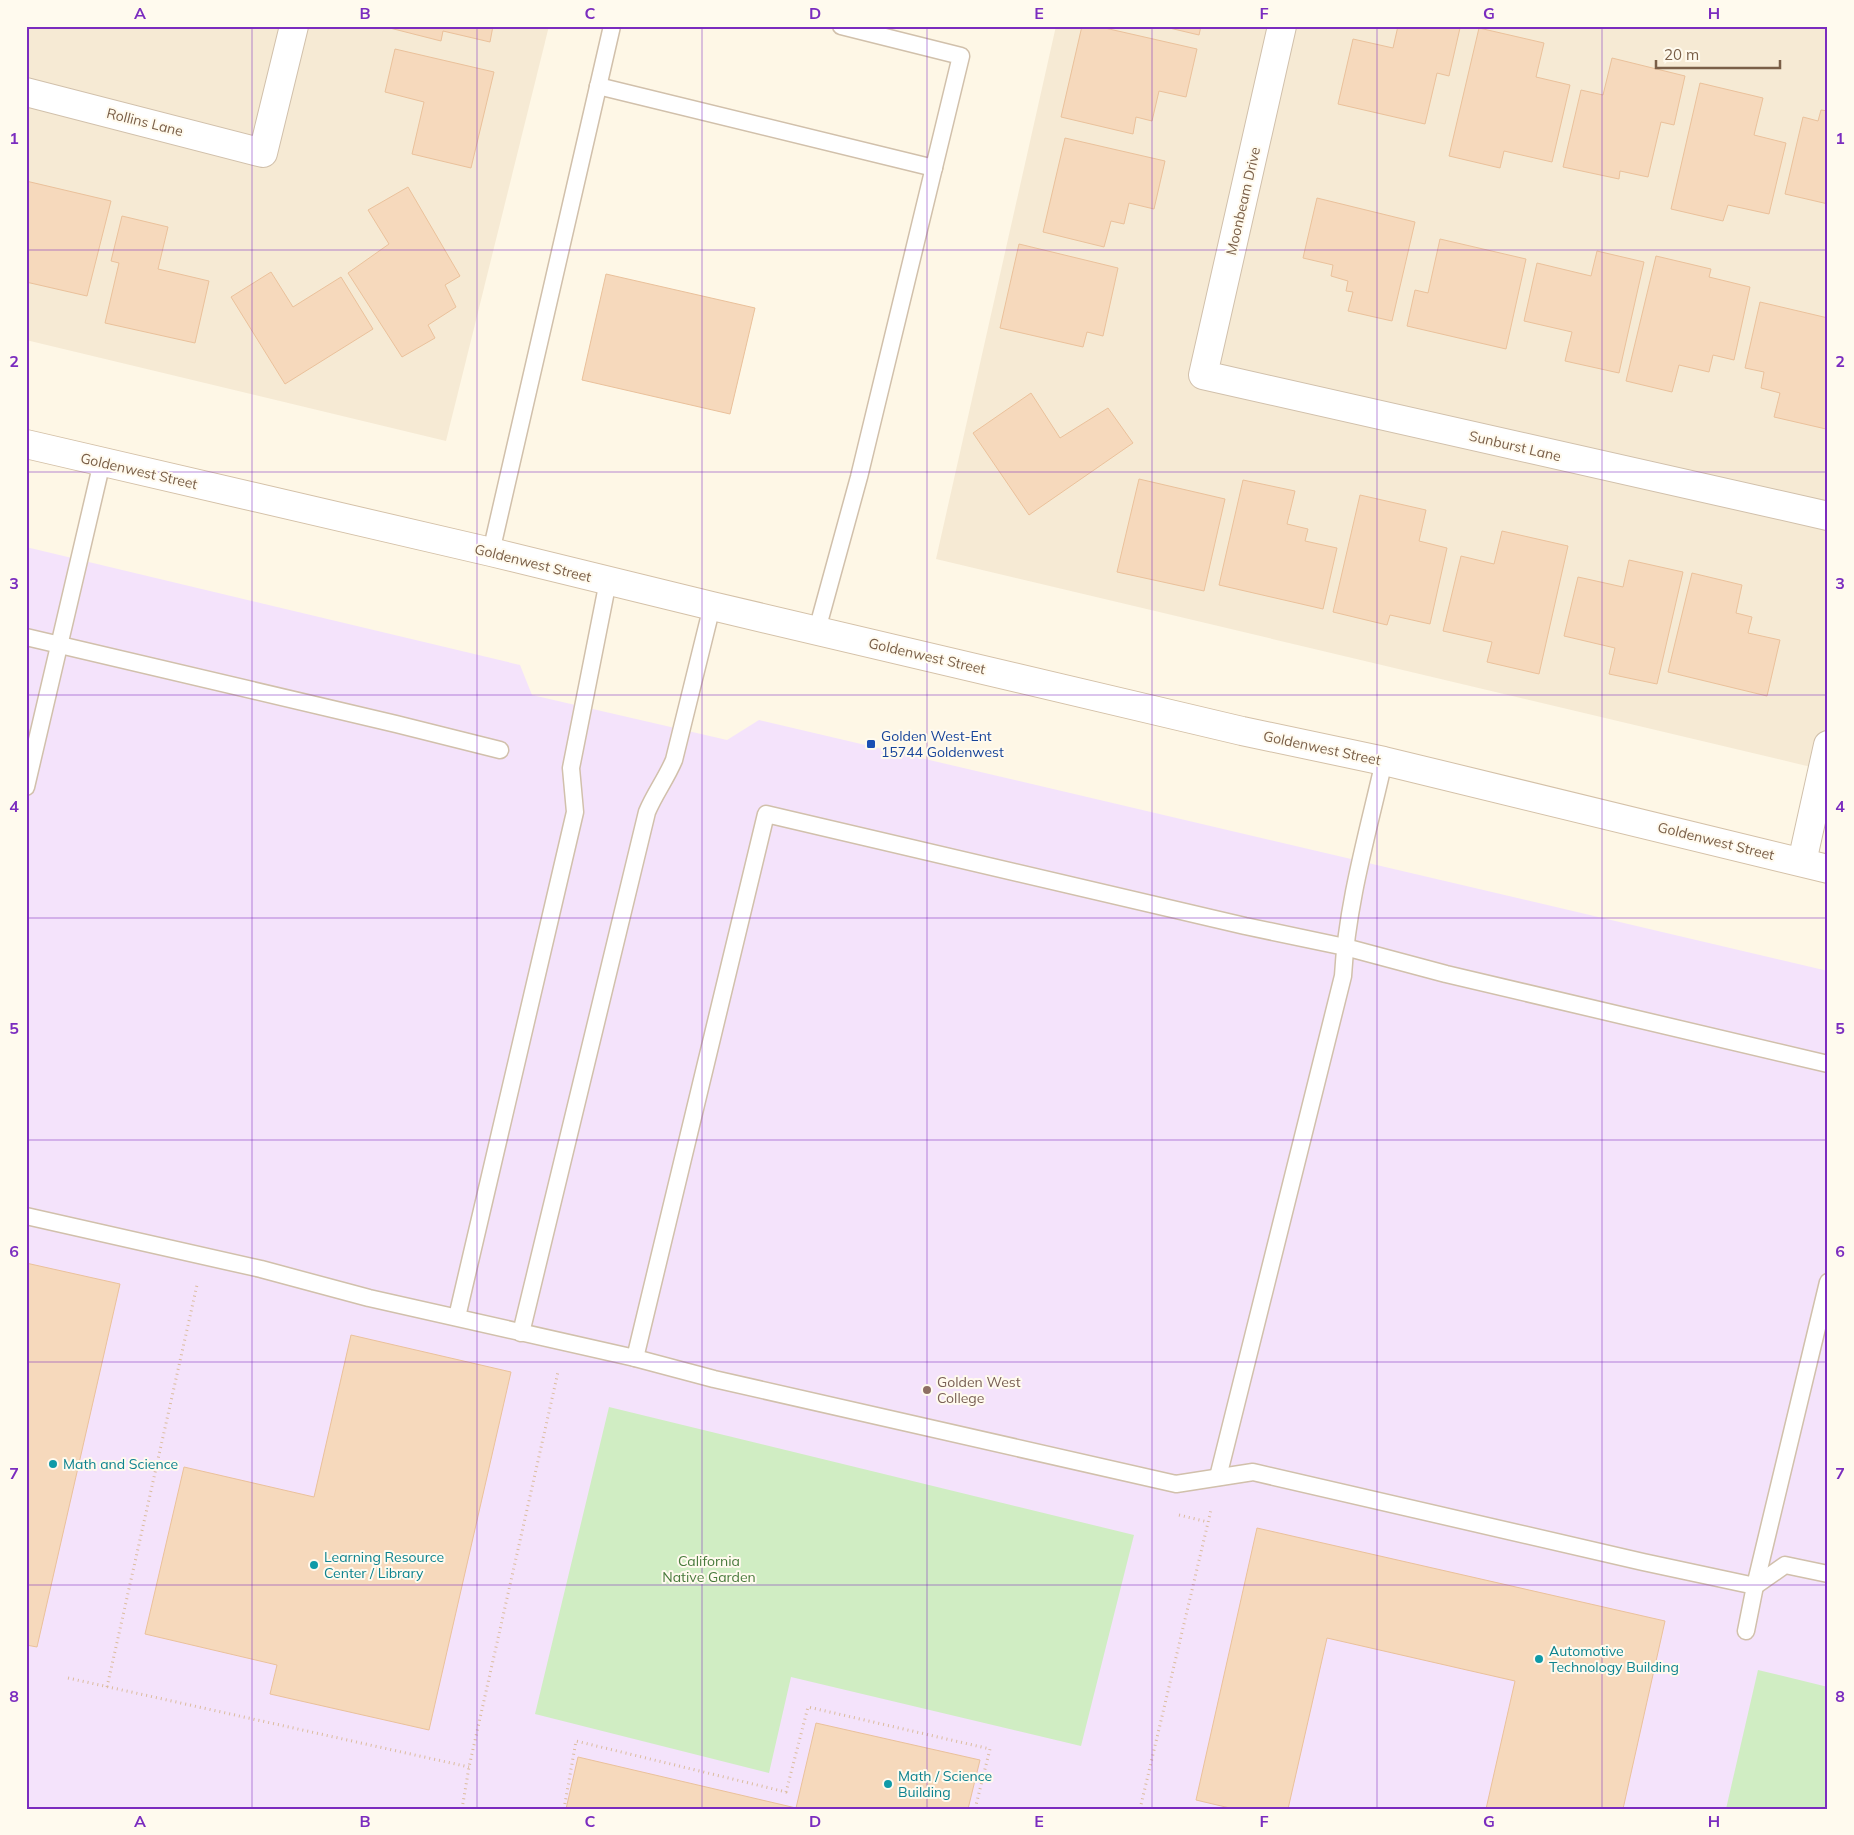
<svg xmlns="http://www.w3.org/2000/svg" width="1854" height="1835" viewBox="0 0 1854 1835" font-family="Mulish,sans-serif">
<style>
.residential{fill:#f6ead4}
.education{fill:#f4e3fb}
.green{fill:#d0edc3}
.building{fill:#f6d9bc;stroke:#eac19b}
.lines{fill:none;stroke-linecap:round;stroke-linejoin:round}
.lane-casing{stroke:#d1c0ab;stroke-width:19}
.street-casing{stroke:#d1c0ab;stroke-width:30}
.secondary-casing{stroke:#d4c1a8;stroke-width:30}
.path{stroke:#dbbc9e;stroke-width:3;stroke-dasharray:1 4;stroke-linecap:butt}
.lane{stroke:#fff;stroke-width:16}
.street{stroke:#fff;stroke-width:28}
.secondary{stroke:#fff;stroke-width:28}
.grid{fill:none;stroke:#7b2cbf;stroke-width:1;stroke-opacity:0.55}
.transit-dot{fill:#1a4fb4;stroke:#fffaee;stroke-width:2}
.education-dot{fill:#8d6e63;stroke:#fffaee;stroke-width:2}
.culture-dot{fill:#0f9aa8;stroke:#fffaee;stroke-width:2}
.labels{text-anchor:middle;stroke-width:4;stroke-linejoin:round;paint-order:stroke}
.street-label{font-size:14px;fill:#7a5f48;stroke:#fffaee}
.transit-label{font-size:14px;fill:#164399;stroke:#fffaee;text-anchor:start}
.education-label{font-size:14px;fill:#785e54;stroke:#fffaee;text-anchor:start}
.culture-label{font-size:14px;fill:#0d838f;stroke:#fffaee;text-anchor:start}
.park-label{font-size:14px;fill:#487a3c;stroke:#fffaee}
.neatline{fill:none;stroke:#7b2cbf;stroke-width:2}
.grid-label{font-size:16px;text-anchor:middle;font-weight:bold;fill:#7b2cbf}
</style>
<rect width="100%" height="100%" fill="#fef7e6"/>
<g class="residential">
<path d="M26,26H549L446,441L26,340Z"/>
<path d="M1056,26H1828V771L936,559Z"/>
</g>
<path class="education" d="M26,547L520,665L532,695L727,740L759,720L1828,971V1809H26Z"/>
<g class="green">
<path d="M609,1407L1134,1535L1081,1746L791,1677L769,1773L535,1714Z"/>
<path d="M1758,1670L1828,1687V1809H1726Z"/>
</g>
<g class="building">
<path d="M382,26H493L490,42L443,31L441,41Z"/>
<path d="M1082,26H1096L1197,49L1186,97L1159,91L1152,121L1136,117L1133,134L1061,117Z"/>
<path d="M1161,26H1201L1199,35Z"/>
<path d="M1398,26H1451L1460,28L1449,76L1437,73L1425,124L1338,104L1353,39L1393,48Z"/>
<path d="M1479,28L1544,43L1536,77L1570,85L1552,162L1504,151L1500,168L1449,156Z"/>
<path d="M395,49L494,72L471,168L412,154L424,102L385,92Z"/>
<path d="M1612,58L1685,76L1674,125L1661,122L1648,177L1620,171L1619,179L1563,167L1581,90L1603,95Z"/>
<path d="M1700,83L1763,98L1754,135L1786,143L1769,214L1728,205L1723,221L1671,209Z"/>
<path d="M1821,110L1828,111V204L1785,194L1803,117L1818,121Z"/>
<path d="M1065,138L1165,161L1154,209L1129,203L1124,224L1111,221L1104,247L1043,232Z"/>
<path d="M26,181L111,201L87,296L26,282Z"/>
<path d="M408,187L460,276L445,285L456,307L428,325L435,338L402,357L348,273L389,244L368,210Z"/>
<path d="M1317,198L1415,222L1392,321L1348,311L1353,292L1346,291L1348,281L1331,276L1333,265L1303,258Z"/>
<path d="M122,216L168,227L158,269L209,281L195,343L105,323L119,263L111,261Z"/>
<path d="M1440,239L1526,259L1506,349L1407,326L1415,290L1428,293Z"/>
<path d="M1019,244L1118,268L1103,336L1087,332L1083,347L1000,328Z"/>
<path d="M1597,251L1644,262L1619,373L1565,361L1572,332L1524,321L1537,263L1591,276Z"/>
<path d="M1656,256L1711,269L1709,277L1750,287L1734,360L1713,355L1709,372L1679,365L1672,392L1626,381Z"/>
<path d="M271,272L293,307L341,277L373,329L285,384L231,297Z"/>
<path d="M606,274L755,308L730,414L582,380Z"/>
<path d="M1760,302L1828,318V423L1826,429L1774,417L1780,393L1761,388L1764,372L1745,368Z"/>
<path d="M1031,393L1060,438L1108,408L1133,443L1029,515L973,433Z"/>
<path d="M1139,479L1225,499L1204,591L1117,572Z"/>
<path d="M1243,480L1295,491L1287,524L1308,529L1305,541L1337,548L1323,609L1219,585Z"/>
<path d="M1360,495L1426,510L1419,541L1447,548L1430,624L1390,615L1387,625L1333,612Z"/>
<path d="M1502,531L1568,546L1539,674L1487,662L1492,642L1443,631L1461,556L1494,564Z"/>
<path d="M1629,560L1683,572L1657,684L1609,674L1615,648L1564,636L1578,577L1623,587Z"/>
<path d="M1692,573L1742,585L1736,613L1752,617L1748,633L1780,640L1767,696L1668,672Z"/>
<path d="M26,1263L120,1284L37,1647L26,1645Z"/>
<path d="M351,1335L511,1372L429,1730L270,1694L277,1665L145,1634L184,1467L314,1497Z"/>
<path d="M1257,1528L1665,1621L1623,1809H1486L1515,1681L1327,1638L1288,1809H1234L1196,1800Z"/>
<path d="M816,1723L980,1760L968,1809H566L578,1757L796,1808Z"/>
</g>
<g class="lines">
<g class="lane-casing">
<g id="lane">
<path d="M598,86L934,168"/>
<path d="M491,552L612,26"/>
<path d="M817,630L859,477L961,56L841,26"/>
<path d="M26,637L396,724L500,750"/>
<path d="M26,787L102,462"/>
<path d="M26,1216L261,1269L369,1298L635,1358L714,1379L1176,1484L1253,1472L1643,1562L1755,1586L1785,1565L1828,1574"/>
<path d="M457,1317L575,812L571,768L608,581"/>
<path d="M521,1333L647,812C655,793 666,779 674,760L712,606"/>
<path d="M635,1358L766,814L1245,926L1345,947L1446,974L1828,1064"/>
<path d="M1218,1477L1343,976C1347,903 1368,832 1384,761"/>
<path d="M1746,1631L1755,1586L1828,1282"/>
</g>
</g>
<g class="street-casing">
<g id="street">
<path d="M1282,26L1203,375L1828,516"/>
<path d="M26,92L263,153L294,26"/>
<path d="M1802,862L1828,745"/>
</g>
</g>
<g class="secondary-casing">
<path id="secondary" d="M26,444L491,552L712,606L1242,731L1384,761L1828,869"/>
</g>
<g class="path">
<path d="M1179,1515L1208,1522"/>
<path d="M68,1678L469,1767"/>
<path d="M107,1687L197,1285"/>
<path d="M462,1809L469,1767L558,1372"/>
<path d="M564,1809L576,1741L786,1792L808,1707L990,1749L975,1809"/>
<path d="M1140,1809L1211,1510"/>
</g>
<use href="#lane" class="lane"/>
<use href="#street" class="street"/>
<use href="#secondary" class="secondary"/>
</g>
<path class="grid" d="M252,26V1809M477,26V1809M702,26V1809M927,26V1809M1152,26V1809M1377,26V1809M1602,26V1809M26,250H1828M26,472H1828M26,695H1828M26,918H1828M26,1140H1828M26,1362H1828M26,1585H1828"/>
<rect class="transit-dot" x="866" y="739" width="10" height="10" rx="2.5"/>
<circle class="education-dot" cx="927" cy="1390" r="5"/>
<g class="culture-dot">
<circle cx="53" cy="1464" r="5"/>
<circle cx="314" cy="1565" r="5"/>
<circle cx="1539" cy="1659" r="5"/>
<circle cx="888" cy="1784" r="5"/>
</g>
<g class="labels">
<g class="street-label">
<text transform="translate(145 122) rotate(14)" y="5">Rollins Lane</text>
<text transform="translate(1243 201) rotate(-77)" y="5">Moonbeam Drive</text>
<text transform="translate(1515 446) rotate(13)" y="5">Sunburst Lane</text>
<text transform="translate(139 471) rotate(13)" y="5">Goldenwest Street</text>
<text transform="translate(533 563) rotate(14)" y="5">Goldenwest Street</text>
<text transform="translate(927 656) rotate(13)" y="5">Goldenwest Street</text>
<text transform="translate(1322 748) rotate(12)" y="5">Goldenwest Street</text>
<text transform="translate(1716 841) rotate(14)" y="5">Goldenwest Street</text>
</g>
<g class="transit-label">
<text x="881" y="741">Golden West-Ent<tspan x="881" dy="16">15744 Goldenwest</tspan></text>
</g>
<g class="education-label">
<text x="937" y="1387">Golden West<tspan x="937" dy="16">College</tspan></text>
</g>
<g class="culture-label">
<text x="63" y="1469">Math and Science</text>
<text x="324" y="1562">Learning Resource<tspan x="324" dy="16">Center / Library</tspan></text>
<text x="1549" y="1656">Automotive<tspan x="1549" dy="16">Technology Building</tspan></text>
<text x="898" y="1781">Math / Science<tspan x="898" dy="16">Building</tspan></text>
</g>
<g class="park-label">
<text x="709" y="1566">California<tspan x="709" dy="16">Native Garden</tspan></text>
</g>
</g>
<rect width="1854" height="1835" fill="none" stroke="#fffaee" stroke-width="55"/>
<path d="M1656 60v8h124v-8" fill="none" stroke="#7a5f48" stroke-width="2.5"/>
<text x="1664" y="60" font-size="15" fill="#7a5f48" stroke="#fffaee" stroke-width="4" paint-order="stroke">20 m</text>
<rect x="28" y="28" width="1798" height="1780" class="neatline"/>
<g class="grid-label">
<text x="140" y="19">A</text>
<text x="365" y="19">B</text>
<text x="590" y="19">C</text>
<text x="815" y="19">D</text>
<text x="1039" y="19">E</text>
<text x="1264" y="19">F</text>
<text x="1489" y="19">G</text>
<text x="1714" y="19">H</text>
<text x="14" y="144">1</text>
<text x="1840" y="144">1</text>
<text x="14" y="367">2</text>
<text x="1840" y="367">2</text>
<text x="14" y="589">3</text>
<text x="1840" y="589">3</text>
<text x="14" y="812">4</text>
<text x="1840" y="812">4</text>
<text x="14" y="1034">5</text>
<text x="1840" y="1034">5</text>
<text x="14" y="1257">6</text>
<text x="1840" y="1257">6</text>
<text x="14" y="1479">7</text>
<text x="1840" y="1479">7</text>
<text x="14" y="1702">8</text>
<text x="1840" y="1702">8</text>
<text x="140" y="1827">A</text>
<text x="365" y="1827">B</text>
<text x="590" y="1827">C</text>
<text x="815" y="1827">D</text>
<text x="1039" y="1827">E</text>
<text x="1264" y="1827">F</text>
<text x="1489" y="1827">G</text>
<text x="1714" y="1827">H</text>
</g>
</svg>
